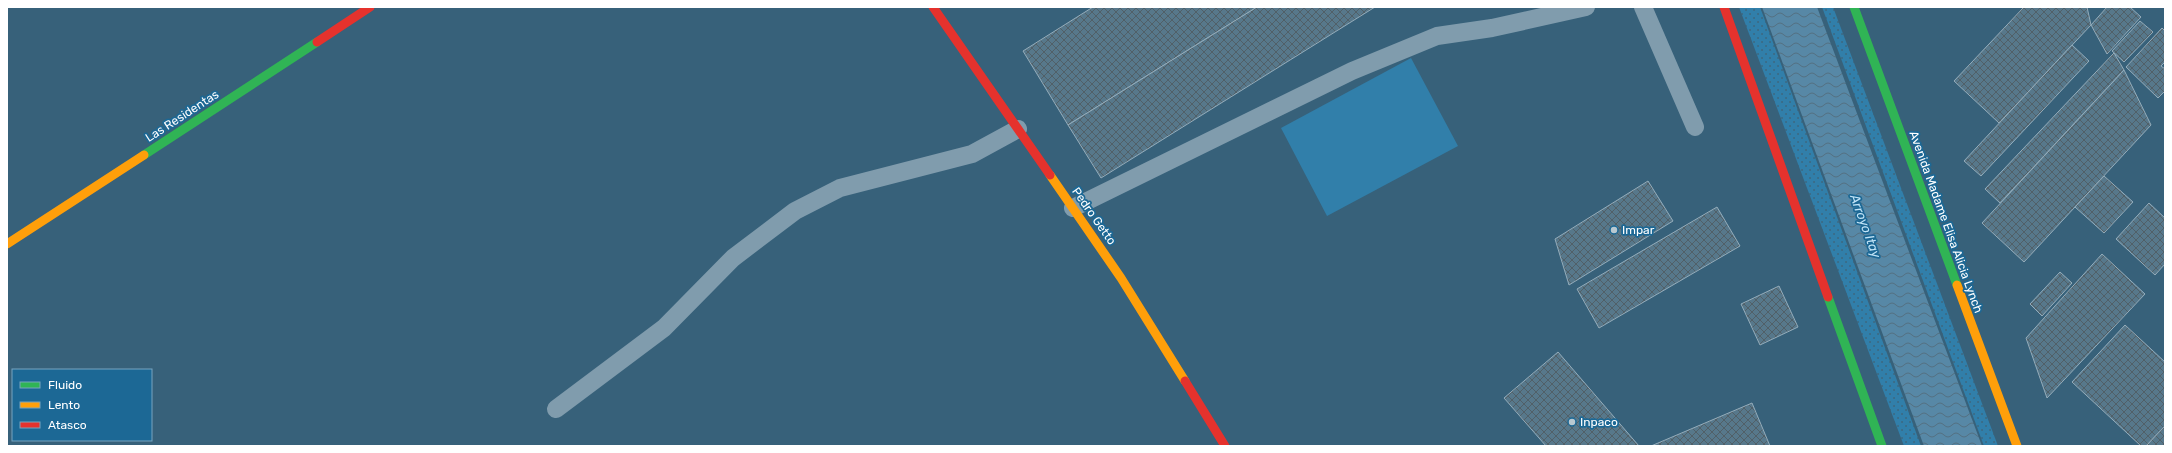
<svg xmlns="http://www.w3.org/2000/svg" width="2172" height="453" viewBox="0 0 2172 453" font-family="Rubik,sans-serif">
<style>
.grass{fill:url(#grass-dots)}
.park{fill:#317faa}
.water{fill:url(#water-waves)}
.building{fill:url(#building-cross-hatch);stroke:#94acba}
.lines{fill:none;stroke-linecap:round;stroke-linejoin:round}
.lane{stroke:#809cad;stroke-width:18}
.fast{stroke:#30b455;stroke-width:9}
.slow{stroke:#ff9f0a;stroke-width:9}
.jam{stroke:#e5322d;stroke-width:9}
.poi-dot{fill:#b9c8d0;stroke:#1c6895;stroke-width:1.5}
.labels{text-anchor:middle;stroke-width:3.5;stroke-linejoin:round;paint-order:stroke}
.street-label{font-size:12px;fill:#fff;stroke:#1c6895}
.poi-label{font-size:12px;fill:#fff;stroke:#1c6895;text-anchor:start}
.water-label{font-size:13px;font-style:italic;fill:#c1e4f7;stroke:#1c6895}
</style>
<defs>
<pattern id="grass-dots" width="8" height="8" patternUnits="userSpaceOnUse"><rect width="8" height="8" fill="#317faa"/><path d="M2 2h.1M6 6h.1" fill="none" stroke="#3d6880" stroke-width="1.8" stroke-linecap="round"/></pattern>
<pattern id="water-waves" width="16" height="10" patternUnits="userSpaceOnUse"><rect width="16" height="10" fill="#5788a6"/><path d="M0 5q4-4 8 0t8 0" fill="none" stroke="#537082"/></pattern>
<pattern id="building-cross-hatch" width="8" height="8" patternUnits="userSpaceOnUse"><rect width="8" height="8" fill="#57788b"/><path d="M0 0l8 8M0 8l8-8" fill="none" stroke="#516068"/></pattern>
</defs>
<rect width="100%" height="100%" fill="#37617a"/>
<g class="grass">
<path d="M1739,7H1760L1921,446H1904Z"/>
<path d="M1822,7H1833L1998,446H1984Z"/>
</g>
<path class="park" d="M1411,58L1458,146L1327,216L1281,128Z"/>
<path class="water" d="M1762,7H1817L1982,446H1924Z"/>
<g class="building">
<path d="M1093,7H1257L1068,125L1023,51Z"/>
<path d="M1257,7H1375L1101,178L1068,125Z"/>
<path d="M2024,7H2087L2091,25L1999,123L1954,81Z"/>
<path d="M2107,7H2130L2141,17L2107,54L2091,25Z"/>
<path d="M2140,21L2153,32L2124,62L2112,51Z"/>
<path d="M2162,28L2165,31V62L2161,66L2165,69V91L2158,98L2126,67Z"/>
<path d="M2072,45L2089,61L1981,176L1964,161Z"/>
<path d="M2114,53L2124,70L2000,203L1985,189Z"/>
<path d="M2124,70L2151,125L2024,262L1982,223Z"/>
<path d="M2104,176L2133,202L2104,233L2075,207Z"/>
<path d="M1648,181L1673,221L1569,285L1555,239Z"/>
<path d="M2149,203L2165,218V264L2155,275L2116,239Z"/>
<path d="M1717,207L1740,246L1599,328L1577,289Z"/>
<path d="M2102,254L2145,294L2047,398L2026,338Z"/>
<path d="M2060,272L2072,283L2042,316L2030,304Z"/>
<path d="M1779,286L1798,327L1760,345L1741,304Z"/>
<path d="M2125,325L2165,362V426L2146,446H2141L2072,382Z"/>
<path d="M1558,352L1639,446H1546L1504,398Z"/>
<path d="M1752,403L1770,446H1651Z"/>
<path d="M2165,426V446H2146Z"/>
</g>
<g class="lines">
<g class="lane">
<path d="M1643,7L1695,127"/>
<path d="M1073,208L1352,71L1437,36L1492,28L1586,7"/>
<path d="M556,409L664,328L733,258L795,211L840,188L972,154L1018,129"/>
</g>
<g class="fast">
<path d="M1854,7L1957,285"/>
<path d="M144,155L317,42"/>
<path d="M1828,297L1882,446"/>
</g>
<g class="slow">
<path d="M1050,175L1121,278L1185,381"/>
<path d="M7,244L144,155"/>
<path d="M1957,285L2017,446"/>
</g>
<g class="jam">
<path d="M933,7L1050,175"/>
<path d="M1724,7L1828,297"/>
<path d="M317,42L370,7"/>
<path d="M1185,381L1225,446"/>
</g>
</g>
<g class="poi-dot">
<circle cx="1614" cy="230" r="4"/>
<circle cx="1572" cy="422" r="4"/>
</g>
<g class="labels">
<g class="street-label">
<text transform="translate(182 116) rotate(-33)" y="4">Las Residentas</text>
<text transform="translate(1094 216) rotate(55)" y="4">Pedro Getto</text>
<text transform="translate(1946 222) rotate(70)" y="4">Avenida Madame Elisa Alicia Lynch</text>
</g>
<g class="poi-label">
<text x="1622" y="234">Impar</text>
<text x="1580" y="426">Inpaco</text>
</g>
<g class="water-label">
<text transform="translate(1866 226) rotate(70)" y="5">Arroyo Itay</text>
</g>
</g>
<rect width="2172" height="453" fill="none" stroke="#ffffff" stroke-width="16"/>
<rect x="12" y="369" width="140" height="72" fill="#1c6895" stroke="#77a4bf"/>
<rect x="20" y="382" width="20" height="6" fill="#30b455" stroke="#77a4bf"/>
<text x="48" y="389" font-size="12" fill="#ffffff">Fluido</text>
<rect x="20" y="402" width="20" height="6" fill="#ff9f0a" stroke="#77a4bf"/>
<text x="48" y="409" font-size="12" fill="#ffffff">Lento</text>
<rect x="20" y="422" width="20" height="6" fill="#e5322d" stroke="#77a4bf"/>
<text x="48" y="429" font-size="12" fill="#ffffff">Atasco</text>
</svg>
